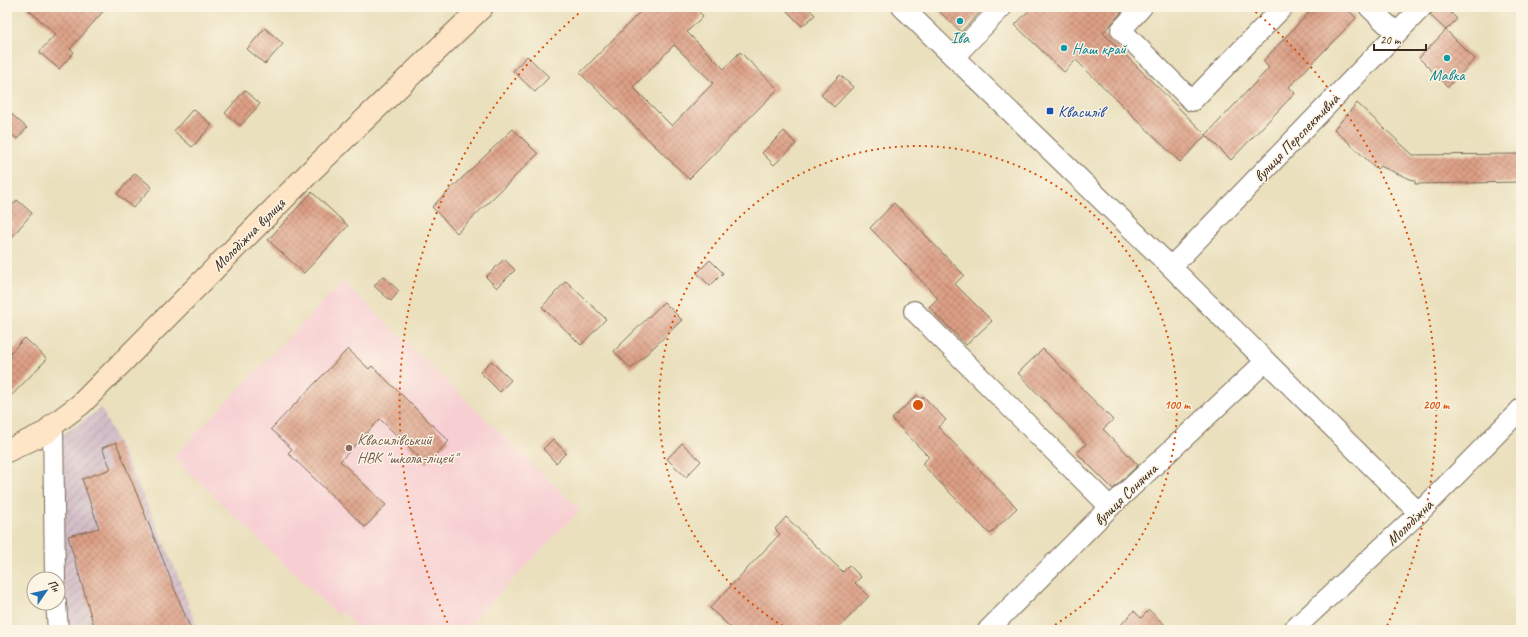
<svg xmlns="http://www.w3.org/2000/svg" width="1528" height="637" viewBox="0 0 1528 637" font-family="Caveat,sans-serif">
<style>
.built{fill:#f7cfd3}
.industrial{fill:url(#industrial-furrows)}
.building{fill:url(#building-cross-hatch);fill-rule:evenodd}
.lines{fill:none;stroke-linecap:round;stroke-linejoin:round}
.street-casing{stroke:#786a56;stroke-width:22}
.secondary-casing{stroke:#786a56;stroke-width:24}
.street{stroke:#fff;stroke-width:20}
.secondary{stroke:#fde5c5;stroke-width:22}
.ring{fill:none;stroke:#d7540e;stroke-width:2;stroke-dasharray:2 4}
.culture-dot{fill:#0f9aa8;stroke:#fcf5e5;stroke-width:1.5}
.transit-dot{fill:#1a4fb4;stroke:#fcf5e5;stroke-width:1.5}
.education-dot{fill:#8d6e63;stroke:#fcf5e5;stroke-width:1.5}
.labels{text-anchor:middle;stroke-width:3;stroke-linejoin:round;paint-order:stroke}
.culture-label{font-size:16px;fill:#0d838f;stroke:#fcf5e5}
.transit-label{font-size:16px;fill:#164399;stroke:#fcf5e5;text-anchor:start}
.street-label{font-size:16px;fill:#3b2a1e;stroke:#fcf5e5}
.education-label{font-size:16px;fill:#785e54;stroke:#fcf5e5;text-anchor:start}
.centre{fill:#d7540e;stroke:#fcf5e5;stroke-width:2}
.ring-label{font-size:12px;text-anchor:middle;font-weight:bold;fill:#d7540e;stroke:#fcf5e5;stroke-width:3;stroke-linejoin:round;paint-order:stroke}
</style>
<defs>
<pattern id="industrial-furrows" width="10" height="10" patternUnits="userSpaceOnUse"><rect width="10" height="10" fill="#d2bdc7"/><path d="M-1 1l2-2M0 10L10 0M9 11l2-2" fill="none" stroke="#ac9aa1"/></pattern>
<pattern id="building-cross-hatch" width="8" height="8" patternUnits="userSpaceOnUse"><rect width="8" height="8" fill="#dd9f85"/><path d="M0 0l8 8M0 8l8-8" fill="none" stroke="#b4826c"/></pattern>
</defs>
<rect width="100%" height="100%" fill="#fcf5e5"/>
<filter id="ink" filterUnits="userSpaceOnUse"><feTurbulence type="fractalNoise" baseFrequency=".025" numOctaves="2"/><feDisplacementMap in="SourceGraphic" scale="8" xChannelSelector="R" yChannelSelector="G"/><feConvolveMatrix kernelMatrix="1 2 1 2 8 2 1 2 1" color-interpolation-filters="sRGB"/></filter>
<filter id="wash" filterUnits="userSpaceOnUse"><feTurbulence type="fractalNoise" baseFrequency=".012" numOctaves="4" result="noise"/><feDisplacementMap in="SourceGraphic" scale="16" xChannelSelector="R" yChannelSelector="G"/><feGaussianBlur stdDeviation="0.9" result="paint"/><feColorMatrix in="noise" values="0 0 0 0 0 0 0 0 0 0 0 0 0 0 0 0 0 1.4 0 .05"/><feComposite in="paint" operator="in"/></filter>
<g filter="url(#wash)">
<rect width="100%" height="100%" fill="#eae0bd"/>
<path class="built" d="M343,281L580,510L464,630H360L341,611L337,615L173,457Z"/>
<path class="industrial" d="M101,408L153,517L179,578L198,630H58V579L54,441Z"/>
<g id="blocks">
<g class="building">
<path d="M25,7H107L70,49L74,52L59,69L39,52L56,34Z"/>
<path d="M645,7H694L703,16L687,32L724,69L740,52L778,89L689,179L580,73ZM674,45L713,83L672,126L633,87Z"/>
<path d="M783,7H807L815,15L802,26Z"/>
<path d="M935,7H985L961,32Z"/>
<path d="M1032,7H1126L1103,33L1206,135L1180,162L1076,60L1064,72L1015,25Z"/>
<path d="M1314,7H1345L1356,18L1289,87L1295,93L1231,160L1206,135L1269,68L1263,61Z"/>
<path d="M1436,7H1445L1457,19L1446,30L1430,15Z"/>
<path d="M265,28L283,44L265,64L247,49Z"/>
<path d="M1446,30L1475,59L1448,87L1419,58Z"/>
<path d="M527,56L549,77L535,92L513,71Z"/>
<path d="M840,75L853,87L834,107L821,95Z"/>
<path d="M245,90L260,104L240,126L225,113Z"/>
<path d="M1357,103L1413,155L1521,154V182L1415,184V181L1380,166L1377,169L1334,129Z"/>
<path d="M193,109L212,125L192,147L174,131Z"/>
<path d="M7,110L27,128L17,139L7,131Z"/>
<path d="M513,129L538,154L457,233L432,207Z"/>
<path d="M784,131L796,144L774,165L762,153Z"/>
<path d="M135,173L152,187L133,208L117,194Z"/>
<path d="M312,192L348,226L304,273L268,240Z"/>
<path d="M17,200L32,213L7,243V212Z"/>
<path d="M894,203L964,275L955,284L992,321L966,345L929,307L938,298L870,228Z"/>
<path d="M504,259L515,270L497,288L486,277Z"/>
<path d="M710,260L723,273L710,286L697,273Z"/>
<path d="M383,276L399,291L391,301L374,286Z"/>
<path d="M566,281L606,319L581,345L542,307Z"/>
<path d="M664,302L682,320L631,369L614,351Z"/>
<path d="M25,338L47,359L7,400V356Z"/>
<path d="M348,349L369,369L372,366L449,441L426,464L380,419L340,461L386,505L365,527L288,453L292,449L271,429Z"/>
<path d="M1043,349L1113,420L1103,429L1138,465L1113,489L1077,453L1086,444L1018,373Z"/>
<path d="M491,361L511,380L500,392L480,372Z"/>
<path d="M917,395L921,399L924,397L946,420L938,427L1017,508L990,534L922,464L929,457L892,419Z"/>
<path d="M553,439L566,453L556,463L543,449Z"/>
<path d="M116,442L191,630H95L68,536L99,528L82,479L111,469L102,448Z"/>
<path d="M682,443L701,461L686,477L667,459Z"/>
<path d="M786,517L843,572L849,565L861,577L855,583L869,596L837,630H733L710,608L780,534L775,529Z"/>
<path d="M1149,610L1170,630H1116L1134,611L1141,618Z"/>
</g>
</g>
</g>
<g filter="url(#ink)">
<use href="#blocks" fill-opacity="0" stroke="#786a56" stroke-width="1"/>
<g class="lines">
<g class="street-casing">
<g id="street">
<path d="M902,7L1171,267L1419,513"/>
<path d="M1142,7L1121,30L1192,101L1283,7"/>
<path d="M1369,7L1396,33"/>
<path d="M954,57L1002,7"/>
<path d="M1171,267L1422,7"/>
<path d="M914,311L1110,507"/>
<path d="M53,425L55,579"/>
<path d="M56,603L58,630"/>
<path d="M988,630L1110,507L1265,362"/>
<path d="M1293,630L1419,513L1521,409"/>
</g>
</g>
<g class="secondary-casing">
<path id="secondary" d="M7,451L47,432L53,425L81,404L313,169L482,7"/>
</g>
<use href="#street" class="street"/>
<use href="#secondary" class="secondary"/>
</g>
</g>
<g class="ring">
<path d="M788 629A259 259 0 1 1 1048 629"/>
<path d="M450 628A518 518 0 0 1 585 8M1251 8A518 518 0 0 1 1386 628"/>
</g>
<g class="culture-dot">
<circle cx="960" cy="21" r="4"/>
<circle cx="1064" cy="48" r="4"/>
<circle cx="1447" cy="58" r="4"/>
</g>
<rect class="transit-dot" x="1046" y="107" width="8" height="8" rx="2"/>
<circle class="education-dot" cx="349" cy="448" r="4"/>
<g class="labels">
<g class="culture-label">
<text x="960" y="43">Іва</text>
<text x="1072" y="54" text-anchor="start">Наш край</text>
<text x="1447" y="80">Мавка</text>
</g>
<g class="transit-label">
<text x="1058" y="117">Квасилів</text>
</g>
<g class="street-label">
<text transform="translate(1296 137) rotate(-46)" y="6">вулиця Перспективна</text>
<text transform="translate(248 234) rotate(-45)" y="6">Молодіжна вулиця</text>
<text transform="translate(1125 494) rotate(-44)" y="6">вулиця Сонячна</text>
<text transform="translate(1409 522) rotate(-44)" y="6">Молодіжна</text>
</g>
<g class="education-label">
<text x="357" y="445">Квасилівський<tspan x="357" dy="18">НВК "школа-ліцей"</tspan></text>
</g>
</g>
<circle cx="918" cy="405" r="6" class="centre"/>
<g class="ring-label">
<text x="1177" y="409">100 m</text>
<text x="1436" y="409">200 m</text>
</g>
<rect width="1528" height="637" fill="none" stroke="#fcf5e5" stroke-width="24"/>
<g transform="translate(46 591) rotate(56)"><circle r="19" fill="#fcf5e5" stroke="#afa495"/>
<path d="M0-3L7 15L0 10L-7 15Z" fill="#1f6fb2"/>
<text y="-6" font-size="11" font-weight="bold" text-anchor="middle" fill="#3b2a1e">Пн</text>
</g>
<path d="M1374 44v6h52v-6" fill="none" stroke="#3b2a1e" stroke-width="2"/>
<text x="1380" y="44" font-size="12" fill="#3b2a1e" stroke="#fcf5e5" stroke-width="3" paint-order="stroke">20 m</text>
</svg>
